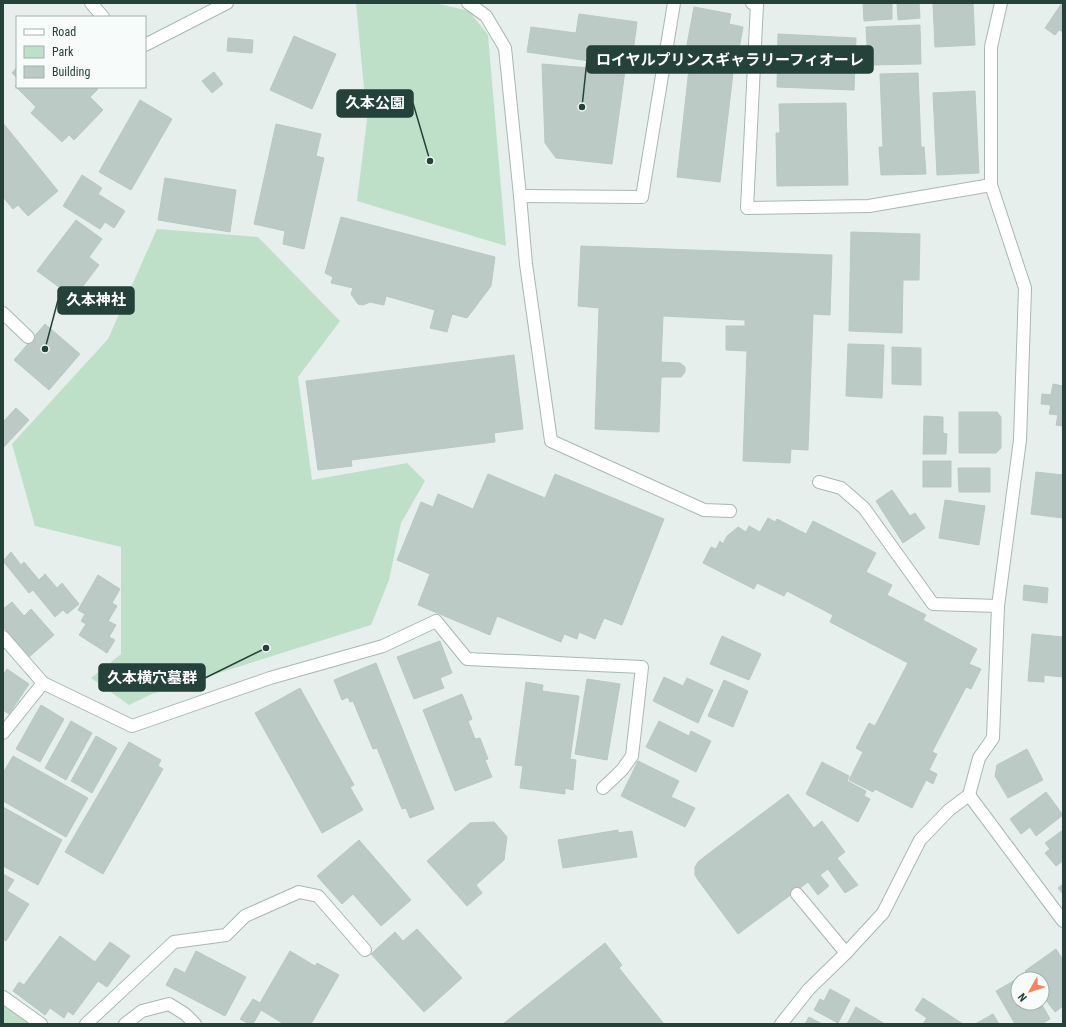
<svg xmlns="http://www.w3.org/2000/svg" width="1066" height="1027" viewBox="0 0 1066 1027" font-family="'Roboto Condensed','Noto Sans JP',sans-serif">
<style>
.green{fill:#bfe0c8}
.building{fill:#bbcac4;stroke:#b8c9c2}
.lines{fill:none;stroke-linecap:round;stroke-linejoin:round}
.service-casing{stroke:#a8b8b2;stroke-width:14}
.minor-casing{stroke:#a8b8b2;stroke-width:14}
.service{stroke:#fff;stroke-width:12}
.minor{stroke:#fff;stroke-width:12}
.leader{fill:none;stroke:#24423a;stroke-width:1.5}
.callout-dot{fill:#24423a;stroke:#f7fbf9;stroke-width:1.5}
.callout{fill:#24423a;stroke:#24423a;stroke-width:1.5}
.callout-label{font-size:15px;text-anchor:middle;font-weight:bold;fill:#fff}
</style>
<rect width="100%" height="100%" fill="#e6efeb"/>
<g class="green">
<path d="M356,3H435L469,11L488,35L506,246L357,201L367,120Z"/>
<path d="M157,229L258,237L340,321L298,377L312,480L407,463L425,481L401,523L389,580L371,625L152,694L129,705L91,678L121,654V547L35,526L12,444L108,339Z"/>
<path d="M3,1003L29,1024H3Z"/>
</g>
<g class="building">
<path d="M863,3H892V19L864,21Z"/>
<path d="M897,3H919L920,18L898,20Z"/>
<path d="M933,3H973L975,45L935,47Z"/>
<path d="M1062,3H1063V32L1059,30L1055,35L1045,28Z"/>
<path d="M694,7L731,14L729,24L743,27L737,60L686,50Z"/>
<path d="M579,14L637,22L631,67L527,52L531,27L576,33Z"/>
<path d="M920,25L921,64L868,65L866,27Z"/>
<path d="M778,34L856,38L854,90L777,87Z"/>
<path d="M294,36L336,54L312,109L270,90Z"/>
<path d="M228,38L253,40L252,53L227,51Z"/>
<path d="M690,60L734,65L720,182L677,177Z"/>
<path d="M542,64L625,71L612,164L556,158L545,143Z"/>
<path d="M17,67V78L12,73Z"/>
<path d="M214,72L223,84L212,93L202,81Z"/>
<path d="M918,73L921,147H924L926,174L881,175L879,147H883L880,74Z"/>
<path d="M17,84V87H95L98,89L90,97L103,110L74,140L69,135L62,142L31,113L36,107L15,86Z"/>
<path d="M975,91L979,173L937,175L933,93Z"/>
<path d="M140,100L172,119L131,190L99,172Z"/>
<path d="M846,103L848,185L777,186L776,133H780L779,104Z"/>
<path d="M3,123L58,191L28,216L18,205L13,209L3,197Z"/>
<path d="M276,124L321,134L316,156L324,158L304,249L283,244L285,231L254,224Z"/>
<path d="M82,175L102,188L98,194L125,211L114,228L105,222L100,229L63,206Z"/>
<path d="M165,178L236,190L230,232L158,220Z"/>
<path d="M341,217L495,257L491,286L467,318L452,314L447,332L430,328L435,310L386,296L384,305L370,302L363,305L358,304L351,294L353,288L331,283L333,277L325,273Z"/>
<path d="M76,220L102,239L89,257L99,265L74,298L37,271Z"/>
<path d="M851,232L920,234L919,280H903L902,333L849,331Z"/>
<path d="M581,246L832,255L830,315L813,314L808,450L791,449L790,463L743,461L747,351L726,350V326H745V320L663,316L661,362L680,363L685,367V372L681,377H662L661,378L659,432L595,429L599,308L578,306Z"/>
<path d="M45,324L80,354L49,390L14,360Z"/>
<path d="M848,344L884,345L882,398L846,396Z"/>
<path d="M892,347L921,348V385L892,384Z"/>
<path d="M514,355L523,429L494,433L495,442L351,460L352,466L318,470L306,381Z"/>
<path d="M1053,384L1063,386V426L1056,425L1058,415L1049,414L1051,405L1041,404L1042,394L1051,395Z"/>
<path d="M16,408L29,420L3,448V422Z"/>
<path d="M959,412H997L1001,417V448L996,453H959Z"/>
<path d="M924,416L943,417V433L947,434L946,454H923Z"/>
<rect x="923" y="461" width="28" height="26"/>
<path d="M958,468H990V492H959Z"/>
<path d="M1036,472L1063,475V518L1031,514Z"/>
<path d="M488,474L545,498L555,474L664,519L622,625L604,618L595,639L579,632L577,639L564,634L561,642L497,616L490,635L418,605L430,574L397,560L421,502L433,507L438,494L473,509Z"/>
<path d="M892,490L910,516L915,513L925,528L903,543L876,501Z"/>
<path d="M945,500L985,506L979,545L939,538Z"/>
<path d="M768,518L775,522L777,519L806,534L813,521L876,553L866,572L892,585L887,595L926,615L923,620L977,649L969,664L981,669L971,689L966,687L932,752L937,754L929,770L937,774L933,784L926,780L912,808L875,789L873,792L849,780L863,752L856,748L869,723L875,726L908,663L830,622L833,615L787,591L784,596L757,583L754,589L703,563L711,547L716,549L720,541L723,544L727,536L738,527L746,532L749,526L760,532Z"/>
<path d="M11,552L21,565L24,562L39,580L45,574L57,588L62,583L79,604L67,614L63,610L55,617L33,590L29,593L3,561Z"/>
<path d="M98,575L120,589L112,603L117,606L108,621L116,625L109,637L115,640L107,653L79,635L86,624L81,621L85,614L78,610Z"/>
<path d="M1024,585L1048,588L1047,603L1023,600Z"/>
<path d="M12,602L24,616L31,609L54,635L29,657L3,627V609Z"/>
<path d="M1032,634L1063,637V677L1044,675V682L1028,681Z"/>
<path d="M722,636L761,654L749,680L710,664Z"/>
<path d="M440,641L452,673L440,678L444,688L414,699L397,657Z"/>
<path d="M376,663L434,809L410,818L406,808L402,809L377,748L373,749L353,701L350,702L348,697L342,700L334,680Z"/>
<path d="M7,669L29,684L9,714L3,710V675Z"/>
<path d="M664,677L683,686L687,678L713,690L698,723L653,701Z"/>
<path d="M587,679L620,684L607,760L575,754Z"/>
<path d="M724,680L748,691L733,727L708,716Z"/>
<path d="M526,682L543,685L542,691L579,696L570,759L576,760L573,790L565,788V794L520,788L523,766L515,765Z"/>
<path d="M300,688L354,785L350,787L363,810L322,833L255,713Z"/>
<path d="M462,694L472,719L468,721L475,739L480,738L488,759L485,760L492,777L455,791L423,710Z"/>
<path d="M41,705L64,719L40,762L16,749Z"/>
<path d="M71,721L92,733L66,780L45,768Z"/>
<path d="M659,721L689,736L691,731L711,741L696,772L646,747Z"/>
<path d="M96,736L117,748L92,793L71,781Z"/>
<path d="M129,742L161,760L158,766L163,769L103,874L65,852Z"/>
<path d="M1027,749L1043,780L1008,798L995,776L997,765Z"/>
<path d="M13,756L88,798L66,837L3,801V773Z"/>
<path d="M638,761L679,781L671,797L695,808L685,827L621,796Z"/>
<path d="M822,762L849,776L847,781L866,791L864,796L870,799L858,822L806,794Z"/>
<path d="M1046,792L1063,815L1036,836L1030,827L1021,834L1010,819Z"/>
<path d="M788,794L814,828L822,821L845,852L837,858L858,885L845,893L828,869L820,875L829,886L818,895L808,882L738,934L698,880L695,875V867L698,862L708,854Z"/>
<path d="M3,807L62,840L38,885L3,866Z"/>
<path d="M494,822L507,837L504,860L476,885L482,893L467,906L427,861L470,823Z"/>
<path d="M618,830V833L632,831L637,857L563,868L558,840Z"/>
<path d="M1063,830V861L1056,866L1045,853L1050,849L1045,843Z"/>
<path d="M359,840L411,900L381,926L353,894L342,904L317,876Z"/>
<path d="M3,874L14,880L7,891L29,904L6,941L3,939Z"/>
<path d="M1063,884V894L1058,888Z"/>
<path d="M417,929L462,978L424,1012L371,954L395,932L403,941Z"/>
<path d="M60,936L95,962L110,942L130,956L107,987L98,981L73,1015L68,1011L64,1018L50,1008L45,1015L13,991L19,982L24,985Z"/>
<path d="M605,943L622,965L619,968L664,1024H503Z"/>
<path d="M1056,949L1063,960V1006L1055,1012L1042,995V979H1031L1025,971Z"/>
<path d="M196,951L246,977L225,1016L166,985L175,968L185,973Z"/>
<path d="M290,951L315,966L317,963L339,975L311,1024H284L261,1010L253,1024H249L240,1019L253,999L260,1003Z"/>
<path d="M1024,975L1026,979H1018V1003H1041L1050,1019L1042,1024H1015L996,991Z"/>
<path d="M830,989L850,1000L838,1023L814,1010L820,999L824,1001Z"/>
<path d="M923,998L963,1024H923L927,1018L915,1010Z"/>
<path d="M856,1007L885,1024H847Z"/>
<path d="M993,1014L999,1024H975Z"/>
<path d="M809,1017L822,1024H805Z"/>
</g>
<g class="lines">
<g class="service-casing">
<g id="service">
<path d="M3,313L28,337"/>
<path d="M819,482L841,488L864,508L933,604L998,606"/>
<path d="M797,894L846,953"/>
<path d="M86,1024L174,942L226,935L245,916L299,892L318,896L365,950"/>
</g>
</g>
<g class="minor-casing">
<g id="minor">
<path d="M91,3L103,17"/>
<path d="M468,3L486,16L505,48L520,196L526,264L551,441L704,510L730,511"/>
<path d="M752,3L757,4L747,208L869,206L991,185"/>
<path d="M145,45L227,3"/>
<path d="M520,196L642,197L674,3"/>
<path d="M3,637L43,683L132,726L270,678L383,646L436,621L467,659L642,667L632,756L622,770L603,788"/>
<path d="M3,733L43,683"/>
<path d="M969,795L1063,921"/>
<path d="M3,997L41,1024"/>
<path d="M125,1024L142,1011L169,1004L185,1014L195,1024"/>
<path d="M781,1024L809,989L846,953L883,913L920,840L949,810L969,795L979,758L993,738L998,606L1020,440L1025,288L991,185V47L1001,3"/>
</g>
</g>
<use href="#service" class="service"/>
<use href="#minor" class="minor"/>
</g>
<path class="leader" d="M582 107L587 60M430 161L413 103M45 349L58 300M266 648L205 678"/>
<g class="callout-dot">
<circle cx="582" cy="107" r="4"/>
<circle cx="430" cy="161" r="4"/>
<circle cx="45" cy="349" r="4"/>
<circle cx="266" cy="648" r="4"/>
</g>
<g class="callout">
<rect x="587" y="46" width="286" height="27" rx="4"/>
<rect x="337" y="90" width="76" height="27" rx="4"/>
<rect x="58" y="287" width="76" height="27" rx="4"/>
<rect x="99" y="664" width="106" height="27" rx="4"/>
</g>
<g class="callout-label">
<text x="730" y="65">ロイヤルプリンスギャラリーフィオーレ</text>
<text x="375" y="108">久本公園</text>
<text x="96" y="305">久本神社</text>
<text x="152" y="683">久本横穴墓群</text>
</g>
<rect width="1066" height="1027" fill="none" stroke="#24423a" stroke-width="8"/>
<rect x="16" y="16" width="130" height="72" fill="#f7fbf9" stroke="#a3b1ad"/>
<rect x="24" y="29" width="20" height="6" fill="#ffffff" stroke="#a3b1ad"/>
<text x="52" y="36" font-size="12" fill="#24423a">Road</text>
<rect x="24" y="46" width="20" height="12" fill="#bfe0c8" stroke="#a3b1ad"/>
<text x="52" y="56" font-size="12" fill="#24423a">Park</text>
<rect x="24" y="66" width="20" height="12" fill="#bbcac4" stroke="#a3b1ad"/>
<text x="52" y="76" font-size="12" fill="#24423a">Building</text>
<g transform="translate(1030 991) rotate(231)"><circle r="19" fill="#f7fbf9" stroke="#a3b1ad"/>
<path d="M0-3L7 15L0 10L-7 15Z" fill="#f4845f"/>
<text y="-6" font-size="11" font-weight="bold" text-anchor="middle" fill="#24423a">N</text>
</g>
</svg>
